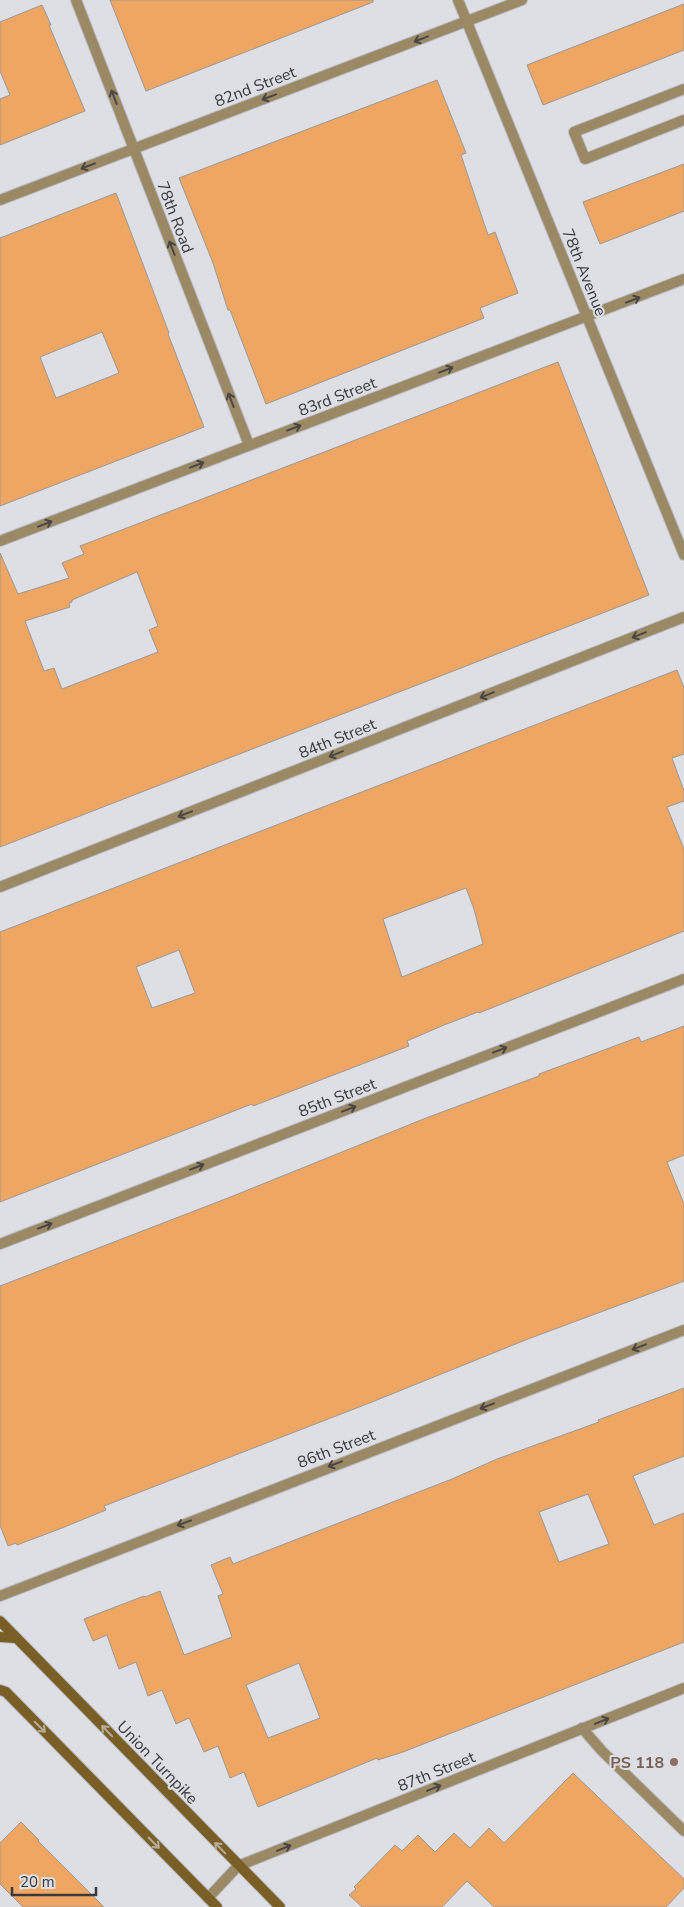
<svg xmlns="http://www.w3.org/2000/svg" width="684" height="1907" viewBox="0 0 684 1907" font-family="'Nunito Sans',sans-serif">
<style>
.building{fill:#efa663;stroke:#9c9793;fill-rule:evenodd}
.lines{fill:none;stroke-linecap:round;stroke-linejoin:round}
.lane-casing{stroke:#b9bbc0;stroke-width:12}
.street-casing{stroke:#b9bbc0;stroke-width:12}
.secondary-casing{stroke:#b9bbc0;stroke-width:12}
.lane{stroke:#9b8966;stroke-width:10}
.street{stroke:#9b8966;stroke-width:10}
.secondary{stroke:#795f26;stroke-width:10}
.oneway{stroke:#494643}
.oneway2{stroke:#b5ac99}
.education-dot{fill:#8d6e63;stroke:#dddfe5;stroke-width:2}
.labels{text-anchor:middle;stroke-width:4;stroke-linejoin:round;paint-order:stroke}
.street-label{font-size:16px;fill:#3a3a3d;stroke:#dddfe5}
.education-label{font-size:16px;font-weight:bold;fill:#785e54;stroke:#dddfe5;text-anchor:end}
</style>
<rect width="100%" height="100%" fill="#dddfe5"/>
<g class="building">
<path d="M110,0H373V2L146,91Z"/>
<path d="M684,4V50L543,105L527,65Z"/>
<path d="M42,5L51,25H49L85,111L0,145V99L10,95L0,71V22Z"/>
<path d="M437,80L466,153L461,155L488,235L495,232L518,293L480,308L484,318L266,404L230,310H228L213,263L179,178Z"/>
<path d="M684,164V211L600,244L583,202Z"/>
<path d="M116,193L169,333L168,334L204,427L0,506V238ZM102,332L119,373L56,398L40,357Z"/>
<path d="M558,362L649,595L0,847V553L18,594L69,578L62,563L84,554L80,546ZM137,572L158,626L149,630L158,652L62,689L54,668L44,671L25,621L70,607L69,603L72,602V600Z"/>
<path d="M677,670L684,688V754L672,758L684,791V801L667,807L684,849V931L479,1013L478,1012L444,1025L407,1041L409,1046L253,1106L252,1104L0,1202V932ZM466,888L474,909L483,944L402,977L383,919ZM179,950L195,993L152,1008L136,967Z"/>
<path d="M684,1026V1155L667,1162L684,1204V1281L528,1339L372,1402L104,1506L106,1510L62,1528L17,1545L16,1543L8,1546L0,1525V1286L233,1196L426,1118L539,1076V1074L639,1037L641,1042Z"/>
<path d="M684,1388V1456L633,1476L654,1525L684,1513V1642L403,1752L378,1760L377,1758L258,1807L244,1772L230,1778L218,1746L204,1752L189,1718L176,1724L162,1690L148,1696L136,1662L119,1669L107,1635L93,1641L84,1619L144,1596L145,1597L160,1591L184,1655L232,1637L218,1596L223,1594L211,1565L230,1557L233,1564L452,1479L497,1459L599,1422L598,1420ZM588,1494L609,1544L559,1562L539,1512ZM299,1663L320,1718L268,1738L246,1685Z"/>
<path d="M573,1773L684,1879V1888L666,1907H494L467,1881L442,1907H362L349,1895L356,1889L354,1887L395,1845L402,1851L418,1835L435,1852L454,1833L470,1848L489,1828L504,1843Z"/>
<path d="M21,1822L39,1840L38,1841L104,1907H23L0,1884V1843Z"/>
</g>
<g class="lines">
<g class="lane-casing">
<path id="lane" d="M684,89L574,132L585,159L684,120"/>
</g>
<g class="street-casing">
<g id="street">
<path d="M76,0L249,445"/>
<path d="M458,0L684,555"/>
<path d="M0,200L522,0"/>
<path d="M0,541L684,279"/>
<path d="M0,887L684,617"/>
<path d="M0,1244L684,979"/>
<path d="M0,1596L684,1330"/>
<path d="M582,1728L602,1751L684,1831"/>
<path d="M208,1898L238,1866L684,1688"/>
</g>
</g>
<g class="secondary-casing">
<g id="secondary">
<path d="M0,1621L280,1907"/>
<path d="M0,1637L16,1638"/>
<path d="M0,1690L6,1692L217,1907"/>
</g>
</g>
<use href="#lane" class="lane"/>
<use href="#street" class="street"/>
<use href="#secondary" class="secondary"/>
</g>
<defs><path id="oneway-shaft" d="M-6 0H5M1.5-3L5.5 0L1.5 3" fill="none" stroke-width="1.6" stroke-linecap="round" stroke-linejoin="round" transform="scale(1.25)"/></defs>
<g class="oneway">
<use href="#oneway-shaft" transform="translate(421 39) rotate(159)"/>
<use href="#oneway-shaft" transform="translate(114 97) rotate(-111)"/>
<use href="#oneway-shaft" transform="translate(269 97) rotate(159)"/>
<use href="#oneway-shaft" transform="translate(88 166) rotate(159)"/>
<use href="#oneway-shaft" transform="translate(172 248) rotate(-111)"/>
<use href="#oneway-shaft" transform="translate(633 300) rotate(-21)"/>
<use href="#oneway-shaft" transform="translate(446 370) rotate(-21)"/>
<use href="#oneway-shaft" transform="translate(231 400) rotate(-111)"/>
<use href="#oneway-shaft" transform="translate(294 428) rotate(-21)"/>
<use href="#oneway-shaft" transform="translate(197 465) rotate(-21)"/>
<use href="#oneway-shaft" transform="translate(45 524) rotate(-21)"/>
<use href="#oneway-shaft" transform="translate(639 635) rotate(158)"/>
<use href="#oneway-shaft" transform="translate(487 695) rotate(158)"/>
<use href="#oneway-shaft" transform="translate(336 754) rotate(158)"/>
<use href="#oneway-shaft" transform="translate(185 814) rotate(159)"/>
<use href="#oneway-shaft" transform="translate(500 1050) rotate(-21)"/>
<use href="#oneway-shaft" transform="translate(349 1109) rotate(-21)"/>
<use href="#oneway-shaft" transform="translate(197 1167) rotate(-21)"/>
<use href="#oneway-shaft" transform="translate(45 1226) rotate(-21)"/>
<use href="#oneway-shaft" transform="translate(639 1347) rotate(159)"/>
<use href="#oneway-shaft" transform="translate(487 1406) rotate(159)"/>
<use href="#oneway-shaft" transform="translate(335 1464) rotate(159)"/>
<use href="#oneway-shaft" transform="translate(184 1523) rotate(159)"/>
<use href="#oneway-shaft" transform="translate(602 1721) rotate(-22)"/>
<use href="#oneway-shaft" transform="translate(434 1788) rotate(-22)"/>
<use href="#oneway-shaft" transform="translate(284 1848) rotate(-22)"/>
</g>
<g class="oneway2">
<use href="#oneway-shaft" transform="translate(40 1727) rotate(45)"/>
<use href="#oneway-shaft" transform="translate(107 1731) rotate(-134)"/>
<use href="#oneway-shaft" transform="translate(154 1843) rotate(45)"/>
<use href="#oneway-shaft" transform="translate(220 1848) rotate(-134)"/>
</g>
<circle class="education-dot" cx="674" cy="1762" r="5"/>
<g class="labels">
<g class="street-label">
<text transform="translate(255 86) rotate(-21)" y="6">82nd Street</text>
<text transform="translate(176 217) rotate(69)" y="6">78th Road</text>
<text transform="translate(585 272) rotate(68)" y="6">78th Avenue</text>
<text transform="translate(337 396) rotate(-21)" y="6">83rd Street</text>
<text transform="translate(337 738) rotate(-22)" y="6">84th Street</text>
<text transform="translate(337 1097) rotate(-21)" y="6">85th Street</text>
<text transform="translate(336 1448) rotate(-21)" y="6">86th Street</text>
<text transform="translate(158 1762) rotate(46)" y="6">Union Turnpike</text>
<text transform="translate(436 1771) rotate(-22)" y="6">87th Street</text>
</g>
<g class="education-label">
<text x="664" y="1768">PS 118</text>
</g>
</g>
<path d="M12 1887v8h84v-8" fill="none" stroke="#3a3a3d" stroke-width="2.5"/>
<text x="20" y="1887" font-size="15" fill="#3a3a3d" stroke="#dddfe5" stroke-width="4" paint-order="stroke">20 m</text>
</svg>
